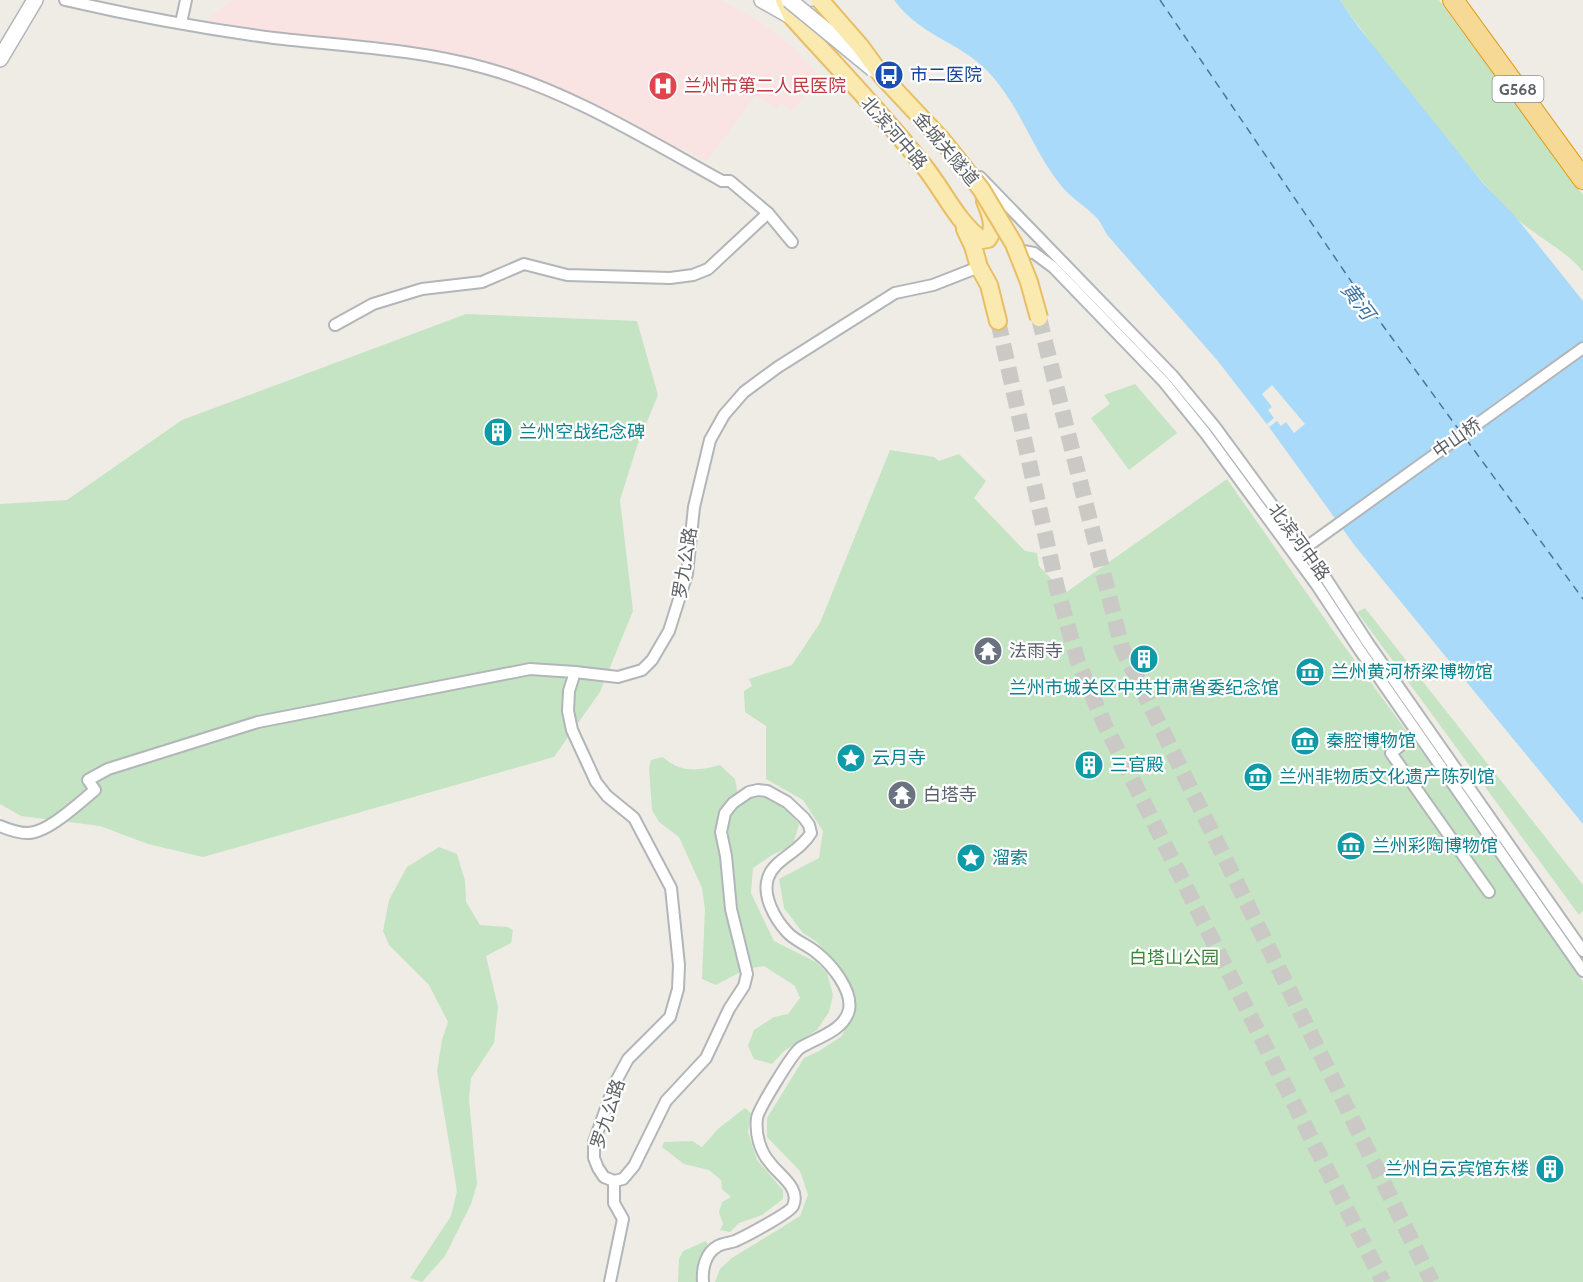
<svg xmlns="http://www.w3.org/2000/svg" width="1583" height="1282" viewBox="0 0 1583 1282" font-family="Cabin,'Noto Sans SC',sans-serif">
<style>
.medical{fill:#fae4e3}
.green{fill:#c5e4c4}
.water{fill:#aadaf9}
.pier{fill:#eeece5}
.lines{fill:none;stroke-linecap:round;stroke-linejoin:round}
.ferry{stroke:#4576a2;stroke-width:1.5;stroke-dasharray:8 6;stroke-linecap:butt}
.primary-tunnel{stroke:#cac9c5;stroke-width:16;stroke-dasharray:16 8;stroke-linecap:butt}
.street-casing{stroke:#b2b6b9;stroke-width:14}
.secondary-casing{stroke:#b2b5b9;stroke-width:18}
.primary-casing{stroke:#e8be65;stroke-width:20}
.highway-casing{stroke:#e4990f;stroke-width:22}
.street{stroke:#fff;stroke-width:10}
.secondary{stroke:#fff;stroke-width:15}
.primary{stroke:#faeaaf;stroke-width:16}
.highway{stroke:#f6d995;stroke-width:20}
.secondary-bridge-casing{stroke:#b2b5b9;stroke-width:18;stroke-linecap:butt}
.primary-bridge-casing{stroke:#e8be65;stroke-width:20;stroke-linecap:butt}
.secondary-bridge{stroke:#fff;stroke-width:15}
.primary-bridge{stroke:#faeaaf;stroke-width:16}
.labels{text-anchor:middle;stroke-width:4.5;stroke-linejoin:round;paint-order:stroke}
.shield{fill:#fff;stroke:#8e9093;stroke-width:1.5}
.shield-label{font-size:16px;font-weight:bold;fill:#5d6165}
.transit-label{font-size:18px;fill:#164399;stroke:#fff;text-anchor:start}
.health-label{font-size:18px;fill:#be3a42;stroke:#fff;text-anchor:start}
.street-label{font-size:18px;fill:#5d6165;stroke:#fff}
.culture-label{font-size:18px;fill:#0d838f;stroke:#fff;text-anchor:start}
.worship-label{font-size:18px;fill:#5b616d;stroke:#fff;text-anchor:start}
.park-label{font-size:18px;fill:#3c853c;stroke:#fff}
.water-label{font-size:20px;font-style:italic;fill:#4576a2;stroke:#fff}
</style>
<rect width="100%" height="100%" fill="#eeece5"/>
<path class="medical" d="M232,0H720L762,23L793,47L820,76L792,111L781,103L777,108L755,96L707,161L663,140L462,67L203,23Z"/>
<g class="green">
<path d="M1340,0H1439L1583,195V272C1568,251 1531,234 1512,214C1450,148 1392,74 1340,0Z"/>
<path d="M466,314L637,321L658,395L637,446L620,500L633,611L600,692L554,757L203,857L148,844L100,826L21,816L0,804V504L67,500L182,420Z"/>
<path d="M1135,384L1177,433L1129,470L1091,418L1110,404L1104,395Z"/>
<path d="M890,450L934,457L939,461L959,454L986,481L974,498L1025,551L1037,553L1039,566L1065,593L1227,479L1334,632L1511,874L1583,982V1282H715L720,1269L732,1258L800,1216L808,1195L800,1171L767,1137V1118L804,1058L819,1051L842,1036L853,1009V991L847,978L817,942L803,933L784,908L779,879L819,858L823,831L803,800L766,779V726L745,712L744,691L752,686L749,679L792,665L820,623Z"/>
<path d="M1365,608L1583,885V911L1579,915L1357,612Z"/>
<path d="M663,757C680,773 698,771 720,765L735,779L738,796L769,798L787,811L799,824L793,845L772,855L753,868L751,893L774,941L816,962L827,973L833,995L829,1012L817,1030L784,1051L772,1064L754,1059L748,1046L754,1030L774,1017L788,1014L800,998L795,986L764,966L746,969L716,985L702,979L705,909L702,888L679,837L659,822L652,810L649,768L651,760Z"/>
<path d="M439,847L457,854L465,881L466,902L480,925L507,927L513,930L511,943L486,956L498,1007L494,1043L471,1078L469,1099L477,1184L471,1204L445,1256L422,1282L410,1278L451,1216L457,1191L437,1071L442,1040L448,1022L429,985L389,945L383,931L389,900L407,867Z"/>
<path d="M745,1108L751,1113L748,1132L757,1160L783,1190V1199L762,1215L739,1223L730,1232L720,1230L723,1224L719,1212L722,1202L731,1197L722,1189L721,1180L709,1170L684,1164L662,1147L664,1142L692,1141L702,1147L719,1128Z"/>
<path d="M706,1241L709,1248L698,1265L696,1282H678L679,1259L683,1251Z"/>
</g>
<path class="water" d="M894,0H1340L1360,29L1482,182L1515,216L1583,301V824L1355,546L1269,427L1217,360L1108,236C1104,230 1101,222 1096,217C1084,205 1069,197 1059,183C1030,146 1017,97 981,65C953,40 919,34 894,0Z"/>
<path class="pier" d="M1272,385L1305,424L1294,433L1286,422L1281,426L1277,421L1269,427L1267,424L1274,418L1268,410L1272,407L1262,394Z"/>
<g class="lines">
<g class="ferry">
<path d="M1160,0L1357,290L1459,430"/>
<path d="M1466,439L1583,599"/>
</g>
<g class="primary-tunnel">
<path d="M1039,318L1122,648L1432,1282"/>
<path d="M998,321L1057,588L1078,662L1104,723L1383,1282"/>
</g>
<g class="street-casing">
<g id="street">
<path d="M65,0C134,16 204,29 274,38C344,46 417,49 485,68C569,91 646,139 722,181H730L768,213L792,242"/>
<path d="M181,23L186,0"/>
<path d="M980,177L1172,375L1215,427L1325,577L1368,643L1583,951"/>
<path d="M1013,249L1034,253L1053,267L1164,382L1206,434L1316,584L1359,649L1583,971"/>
<path d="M335,325L373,304L422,289L482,282L524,264L567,275L670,278L693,275L708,269L768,213"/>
<path d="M1298,553L1583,348"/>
<path d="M1400,746L1391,753L1489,892"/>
<path d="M0,826C7,829 19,833 27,833C47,834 80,802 95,790L88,780L108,769L258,722L530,669L575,672"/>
<path d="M610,1282L623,1219L614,1203V1181"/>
<path d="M703,1282C702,1269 705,1253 718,1246C723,1243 730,1243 735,1241C744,1237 790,1213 793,1206C801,1188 780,1176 771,1164C760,1152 755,1134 757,1118C759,1108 792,1054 800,1048C816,1038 844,1031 849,1010C853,990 831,964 817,953C808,945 795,941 787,932C775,919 762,896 768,878C774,859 799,853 811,833L809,825L804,818L787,802L767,791L758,790L749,792L733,803L725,813L721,832L726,856L731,909L747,974L744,986L729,1009L706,1058L666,1101L634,1166L623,1179L614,1181L604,1177L598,1168L594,1158V1142L615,1083L628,1059L670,1017L678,989L679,965L671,888L634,818L607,796L596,782L572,730L568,711L569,691L575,672L618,677L642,670L652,660L669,631L687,574L694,507L710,440L724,415L744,392L778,367L895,293L933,285L979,267"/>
</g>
</g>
<g class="secondary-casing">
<g id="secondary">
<path d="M762,0L792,17L829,13"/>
<path d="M0,59L35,0"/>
</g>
</g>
<g class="primary-casing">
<g id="primary">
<path d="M784,0L792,17C836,66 882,113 923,165C943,189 956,221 982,240L988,239C996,228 990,213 985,201"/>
<path d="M965,229L973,246L979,267L989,285L998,321"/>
</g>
</g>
<g class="highway-casing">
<path id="highway" d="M1453,0L1583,179"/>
</g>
<use href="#street" class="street"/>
<use href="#secondary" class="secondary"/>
<use href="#primary" class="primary"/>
<use href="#highway" class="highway"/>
<g class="secondary-bridge-casing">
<path id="secondary-bridge" d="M789,0L873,69"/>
</g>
<g class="primary-bridge-casing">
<path id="primary-bridge" d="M820,0L861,47L882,76L942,140L981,189L1014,244L1029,282L1039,318"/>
</g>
<use href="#secondary-bridge" class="secondary-bridge"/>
<use href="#primary-bridge" class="primary-bridge"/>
</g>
<defs>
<g id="bus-disc" transform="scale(1.5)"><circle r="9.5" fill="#1a4fb4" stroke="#fff"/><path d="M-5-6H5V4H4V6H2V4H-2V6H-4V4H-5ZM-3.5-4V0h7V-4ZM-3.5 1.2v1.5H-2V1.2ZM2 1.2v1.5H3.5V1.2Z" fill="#fff"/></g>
<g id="hospital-disc" transform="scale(1.5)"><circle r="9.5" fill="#e0444e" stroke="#fff"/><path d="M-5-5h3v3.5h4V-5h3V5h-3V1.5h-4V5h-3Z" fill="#fff"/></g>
<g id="building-disc" transform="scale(1.5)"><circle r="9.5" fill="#0f9aa8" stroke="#fff"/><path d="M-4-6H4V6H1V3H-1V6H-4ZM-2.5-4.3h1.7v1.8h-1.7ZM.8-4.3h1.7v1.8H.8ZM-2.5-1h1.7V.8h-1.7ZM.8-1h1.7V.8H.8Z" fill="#fff"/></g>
<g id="temple-disc" transform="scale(1.5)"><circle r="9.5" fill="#6b7280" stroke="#fff"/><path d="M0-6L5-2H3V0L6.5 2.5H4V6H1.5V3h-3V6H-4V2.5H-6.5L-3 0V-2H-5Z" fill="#fff"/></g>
<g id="museum-disc" transform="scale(1.5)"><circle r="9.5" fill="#0f9aa8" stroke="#fff"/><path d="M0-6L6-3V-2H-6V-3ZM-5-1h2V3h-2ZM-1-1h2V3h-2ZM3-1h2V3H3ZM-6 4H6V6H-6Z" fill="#fff"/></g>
<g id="sight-disc" transform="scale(1.5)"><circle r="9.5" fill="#0f9aa8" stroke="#fff"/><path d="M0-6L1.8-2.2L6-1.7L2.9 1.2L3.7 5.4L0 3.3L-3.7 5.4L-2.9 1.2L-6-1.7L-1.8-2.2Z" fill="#fff"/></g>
</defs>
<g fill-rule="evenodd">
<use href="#bus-disc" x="889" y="75"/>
<use href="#hospital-disc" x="663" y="86"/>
<use href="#building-disc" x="498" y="432"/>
<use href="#temple-disc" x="988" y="651"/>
<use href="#building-disc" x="1144" y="659"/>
<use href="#museum-disc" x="1310" y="672"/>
<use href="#museum-disc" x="1305" y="741"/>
<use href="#sight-disc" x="851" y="758"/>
<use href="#building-disc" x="1089" y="765"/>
<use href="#museum-disc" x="1258" y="777"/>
<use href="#temple-disc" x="902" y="795"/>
<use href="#museum-disc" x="1351" y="846"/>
<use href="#sight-disc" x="971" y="858"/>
<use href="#building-disc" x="1550" y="1169"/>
</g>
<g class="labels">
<rect class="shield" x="1492.5" y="76" width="51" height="26" rx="4.5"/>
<g class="shield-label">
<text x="1518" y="95">G568</text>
</g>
<g class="transit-label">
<text x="910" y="81">市二医院</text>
</g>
<g class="health-label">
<text x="684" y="92">兰州市第二人民医院</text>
</g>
<g class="street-label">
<text transform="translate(894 133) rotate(49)" y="6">北滨河中路</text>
<text transform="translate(946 149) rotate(50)" y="6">金城关隧道</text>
<text transform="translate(1457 438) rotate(-35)" y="6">中山桥</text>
<text transform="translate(1299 542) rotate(54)" y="6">北滨河中路</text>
<text transform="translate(685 563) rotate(-81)" y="6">罗九公路</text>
<text transform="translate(608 1114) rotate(-72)" y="6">罗九公路</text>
</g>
<g class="culture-label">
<text x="519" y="438">兰州空战纪念碑</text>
<text x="1331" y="678">兰州黄河桥梁博物馆</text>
<text x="1144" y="694" text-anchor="middle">兰州市城关区中共甘肃省委纪念馆</text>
<text x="1326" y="747">秦腔博物馆</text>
<text x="872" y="764">云月寺</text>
<text x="1110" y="771">三官殿</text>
<text x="1279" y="783">兰州非物质文化遗产陈列馆</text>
<text x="1372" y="852">兰州彩陶博物馆</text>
<text x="992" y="864">溜索</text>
<text x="1529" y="1175" text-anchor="end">兰州白云宾馆东楼</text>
</g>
<g class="worship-label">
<text x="1009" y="657">法雨寺</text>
<text x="923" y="801">白塔寺</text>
</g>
<g class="park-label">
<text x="1174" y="964">白塔山公园</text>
</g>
<g class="water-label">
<text transform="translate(1358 301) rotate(53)" y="7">黄河</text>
</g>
</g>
</svg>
